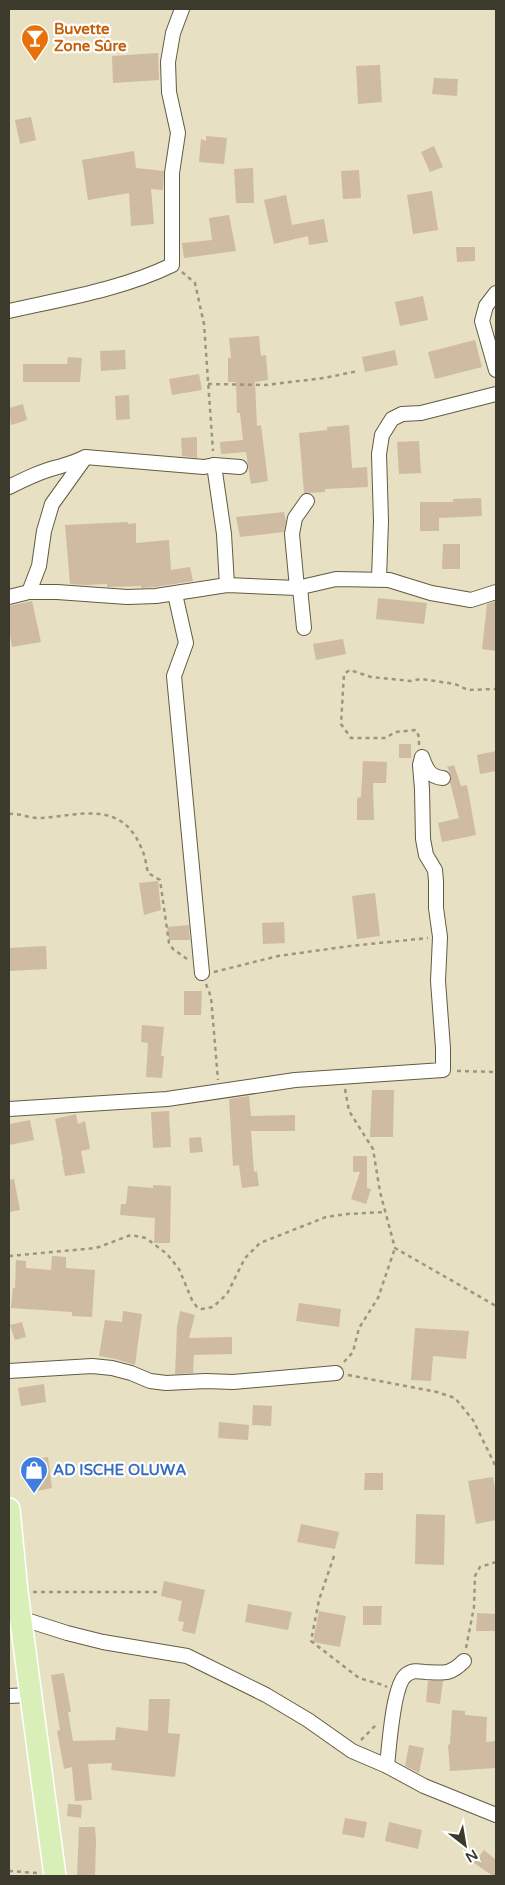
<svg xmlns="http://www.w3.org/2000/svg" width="505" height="1885" viewBox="0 0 505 1885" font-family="'Varela Round',sans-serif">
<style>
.building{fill:#cebba2}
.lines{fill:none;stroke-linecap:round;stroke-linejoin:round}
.minor-casing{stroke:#625c41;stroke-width:16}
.primary-casing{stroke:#fff;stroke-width:24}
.path{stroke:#9b9680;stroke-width:2.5;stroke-dasharray:4 4;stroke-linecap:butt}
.minor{stroke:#fff;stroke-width:14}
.primary{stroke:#d9efb8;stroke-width:21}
.labels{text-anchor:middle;stroke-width:4.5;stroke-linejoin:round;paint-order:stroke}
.food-label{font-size:15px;font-weight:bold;fill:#c56008;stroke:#fff;text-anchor:start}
.shop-label{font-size:15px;font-weight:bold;fill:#366cbe;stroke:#fff;text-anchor:start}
</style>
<rect width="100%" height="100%" fill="#e7e0c2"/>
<g class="building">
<path d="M158,53L159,80L113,83L112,56Z"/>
<path d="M380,65L382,102L358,104L356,66Z"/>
<path d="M434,78L458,79L457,96L432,94Z"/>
<path d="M31,117L36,140L20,144L15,120Z"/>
<path d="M206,136L227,138L224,164L199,162L201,139L206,141Z"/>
<path d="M434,146L443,167L430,172L421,152Z"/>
<path d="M134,151L136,168L164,171L163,190L151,189L154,224L131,226L129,193L88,200L82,160Z"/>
<path d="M253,168L254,203H236L234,169Z"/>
<path d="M359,170L361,198L343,199L341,171Z"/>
<path d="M432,191L438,230L413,234L407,195Z"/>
<path d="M286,195L292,225L324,219L328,242L309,245L308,236L274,244L264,200Z"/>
<path d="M229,215L236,251L184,258L182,243L212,240L209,218Z"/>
<path d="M456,247H475V261L457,262Z"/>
<path d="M423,296L428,320L400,326L395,302Z"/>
<path d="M259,336L261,356L266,355L268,380L255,382L257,426L261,425L268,481L251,484L246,452L221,454L220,442L243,440L240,413H237L236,382H228V358H231L229,338Z"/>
<path d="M475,340L482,367L435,379L428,352Z"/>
<path d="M125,350L126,369L101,371L100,351Z"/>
<path d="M395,350L398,365L365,372L362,357Z"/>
<path d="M68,357L82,358L80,382H23V364H67Z"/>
<path d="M199,374L202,390L172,395L169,379Z"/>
<path d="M129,395L130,419L116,420L115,396Z"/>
<path d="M23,404L27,420L11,425L9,408Z"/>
<path d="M349,425L352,468L367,467L368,487L325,489V492L304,493L299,433L327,430V427Z"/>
<path d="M197,437V458L182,456L181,438Z"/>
<path d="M419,441L421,473L399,474L397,442Z"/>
<path d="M481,498L482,516L439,518V531H420V502H453V499Z"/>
<path d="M284,512L286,521L284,532L240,537L236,517Z"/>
<path d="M128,522V524L136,523V543L169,540L171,570L190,567L193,581L155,587L141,588V586L107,587V584L86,585L70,584L65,525Z"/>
<path d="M443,544H460V569H442Z"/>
<path d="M378,598L427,603L424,624L376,619Z"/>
<path d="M32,601L41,642L12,647L9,629V606Z"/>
<path d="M496,601V651L482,649L487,604Z"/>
<path d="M343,639L346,654L316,660L313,644Z"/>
<rect x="399" y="744" width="12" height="14"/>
<path d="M496,751V771L480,774L477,755Z"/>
<path d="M363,761L387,762L386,783H373L374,820H357V798L361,797Z"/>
<path d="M454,765L461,786L467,785L476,835L442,842L438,823L459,818L450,782L451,775L447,767Z"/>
<path d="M158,881L161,910L144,915L139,883Z"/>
<path d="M375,893L380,936L357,939L352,896Z"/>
<path d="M284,922L285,943L263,944L262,923Z"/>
<path d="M189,925L190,940H169L167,927Z"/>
<path d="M46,946L47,969L9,971V948Z"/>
<path d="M184,991H202L201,1015H184Z"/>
<path d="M142,1025L164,1027L161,1056H164L162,1078L146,1077L148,1043L141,1042Z"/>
<path d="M372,1090H394L393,1137H370Z"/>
<path d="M249,1096L251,1116L295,1115V1131H251L254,1172L257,1171L259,1186L242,1188L239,1165L233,1166L229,1099Z"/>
<path d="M169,1111L171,1147L153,1148L151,1112Z"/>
<path d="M76,1114L78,1124L85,1121L90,1149L81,1151L85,1173L65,1176L62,1160H63L55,1119Z"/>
<path d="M30,1120L34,1140L9,1145V1124Z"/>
<path d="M201,1137L203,1152L190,1153L189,1138Z"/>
<path d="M353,1156H367V1188L371,1189L366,1204L351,1199L360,1172H353Z"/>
<path d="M14,1179L20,1210L9,1212V1180Z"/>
<path d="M153,1185L171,1186L170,1243H154L155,1218L120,1215L121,1204H126L128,1186L153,1188Z"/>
<path d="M52,1256L66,1257V1268L95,1270L92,1317L72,1316V1312L11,1308L13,1288H15L16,1260L26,1261V1268L51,1270Z"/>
<path d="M299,1303L341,1309L339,1327L296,1321Z"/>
<path d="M123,1311L142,1314L135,1365L116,1359L99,1356L105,1320L122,1322Z"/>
<path d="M180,1311L195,1315L189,1338L232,1337V1354L194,1355L193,1373L175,1374L177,1327Z"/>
<path d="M22,1322L26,1337L15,1340L10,1325Z"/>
<path d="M415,1328L469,1331L466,1359L433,1356L431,1381L411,1380Z"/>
<path d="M44,1384L46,1402L21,1406L18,1388Z"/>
<path d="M253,1405L272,1406L271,1426L252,1425Z"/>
<path d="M219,1422L249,1425L248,1440L218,1438Z"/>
<path d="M48,1457L52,1488L32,1492L27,1460Z"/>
<path d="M365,1473H383V1490H364Z"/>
<path d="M493,1477L496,1494V1520L476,1524L468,1481Z"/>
<path d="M416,1514L445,1515L444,1565L415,1564Z"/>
<path d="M301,1524L339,1532L335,1549L297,1542Z"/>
<path d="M164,1581L205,1590L195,1634L182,1631L184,1622L178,1621L182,1601L161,1596Z"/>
<path d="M248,1604L292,1612L288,1630L245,1622Z"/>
<path d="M363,1606H382L381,1625H363Z"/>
<path d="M319,1611L346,1616L340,1647L313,1642Z"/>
<path d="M477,1613L496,1614V1631H476Z"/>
<path d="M64,1673L71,1712H68L73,1741L115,1740L116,1727L148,1731L149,1699H170L168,1733L180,1734L175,1777L111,1770L112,1763L88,1764L92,1800L75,1801L72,1767L64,1769L57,1731L60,1730L51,1675Z"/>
<path d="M428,1681H443L440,1704L426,1702Z"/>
<path d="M452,1710L465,1711V1715L487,1717L486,1742L496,1741V1768L450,1771L448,1745L450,1744Z"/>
<path d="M409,1745L424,1748L419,1773L405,1766Z"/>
<path d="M68,1804L82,1805L81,1818L67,1816Z"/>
<path d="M345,1818L367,1822L364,1838L342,1834Z"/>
<path d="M389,1822L422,1830L418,1849L385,1841Z"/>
<path d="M79,1827H95L96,1842L95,1876H77Z"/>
<path d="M484,1850L496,1860V1876H493L474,1863Z"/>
</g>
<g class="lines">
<g class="minor-casing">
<g id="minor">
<path d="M496,293L486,306L482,321L496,370"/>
<path d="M9,311C62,299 123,289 172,265V173L178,133L169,92L168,62L173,33L182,9"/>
<path d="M214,465L224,534L227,585"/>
<path d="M9,487C25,479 41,471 58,467C68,464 76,462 85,457L204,467L214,465L240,467"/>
<path d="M379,579L381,521L379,454L382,435L392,419L402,414L421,413L496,394"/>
<path d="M297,588L292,534L295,518L307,501"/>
<path d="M300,588L304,628"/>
<path d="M29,592L39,566L44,531L52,504L85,458"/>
<path d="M175,594L186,643L174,676L202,973"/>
<path d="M9,597L29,592H57L127,597L156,596L227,585L297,588L336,579L389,580L431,593L471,600L496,592"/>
<path d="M9,1109L167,1099L295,1080L443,1070V1048L438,981L440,937L436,908V881L435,870L426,855L423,839L422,789L420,765L422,757C426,768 429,777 443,778"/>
<path d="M9,1371L92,1366L112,1368L131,1373L150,1381L166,1383L206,1381L233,1382L336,1373"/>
<path d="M20,1618L67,1633L103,1642L187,1656L266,1695L308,1720L352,1751L387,1766L424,1786L496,1815"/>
<path d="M9,1696L30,1695"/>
<path d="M387,1766C389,1748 393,1685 406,1675C412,1670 418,1671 425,1672C444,1673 450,1675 464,1661"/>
</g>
</g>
<g class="primary-casing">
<path id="primary" d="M9,1509L17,1592L55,1876"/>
</g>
<g class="path">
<path d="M182,272L195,283L204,324L213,451"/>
<path d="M208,384L265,385L324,378L358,371"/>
<path d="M419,745V737L416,730L395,732L386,738H351L341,724L344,674L350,670L371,677L411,681L421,679L455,684L468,690L496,689"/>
<path d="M9,814C19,813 29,818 39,818C80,816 120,799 141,847C145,855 146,864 148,873L160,880L169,943L173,949L187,959"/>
<path d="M214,972L278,956L350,946L428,938"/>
<path d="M206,984L211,997L218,1080"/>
<path d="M457,1071L496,1072"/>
<path d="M345,1089L349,1111L373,1149L380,1192L395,1248L496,1306"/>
<path d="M9,1256L96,1248L131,1235L146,1238L167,1254L179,1269L192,1300L197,1307L202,1309L213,1307L227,1294L245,1258L260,1243L326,1217L347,1214L385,1212"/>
<path d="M344,1362L353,1352L359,1328L378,1298L395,1248"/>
<path d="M348,1375L437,1392L455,1398L473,1420L496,1467"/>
<path d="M334,1556L319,1600L311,1641L359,1678L383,1685L387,1687"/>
<path d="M33,1592H157"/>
<path d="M466,1648L474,1607L475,1576L480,1567L496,1562"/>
<path d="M361,1740L378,1723"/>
<path d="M9,1871L37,1873"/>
</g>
<use href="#minor" class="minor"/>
<use href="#primary" class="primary"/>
</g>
<defs>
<g id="bar-pin" transform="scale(1.4375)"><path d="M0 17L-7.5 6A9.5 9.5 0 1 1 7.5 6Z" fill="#e8710a" stroke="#fff"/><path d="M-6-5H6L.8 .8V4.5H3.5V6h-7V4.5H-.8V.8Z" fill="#fff"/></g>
<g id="shop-pin" transform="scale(1.4375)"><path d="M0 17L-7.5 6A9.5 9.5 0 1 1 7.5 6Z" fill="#3f7fe0" stroke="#fff"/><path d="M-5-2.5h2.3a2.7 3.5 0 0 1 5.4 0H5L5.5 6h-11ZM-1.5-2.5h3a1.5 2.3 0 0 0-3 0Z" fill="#fff"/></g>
</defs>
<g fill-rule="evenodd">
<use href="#bar-pin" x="35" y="38"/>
<use href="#shop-pin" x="34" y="1470"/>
</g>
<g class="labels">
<g class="food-label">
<text x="54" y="34">Buvette<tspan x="54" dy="17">Zone Sûre</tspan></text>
</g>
<g class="shop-label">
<text x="53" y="1475">AD ISCHE OLUWA</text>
</g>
</g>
<rect width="505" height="1885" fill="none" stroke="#3c392d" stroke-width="20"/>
<g transform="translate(465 1845) rotate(149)" stroke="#ffffff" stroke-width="4" paint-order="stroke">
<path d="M0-4L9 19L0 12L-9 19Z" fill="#3c392d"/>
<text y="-8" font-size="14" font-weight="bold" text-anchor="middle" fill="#3c392d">N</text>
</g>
</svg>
